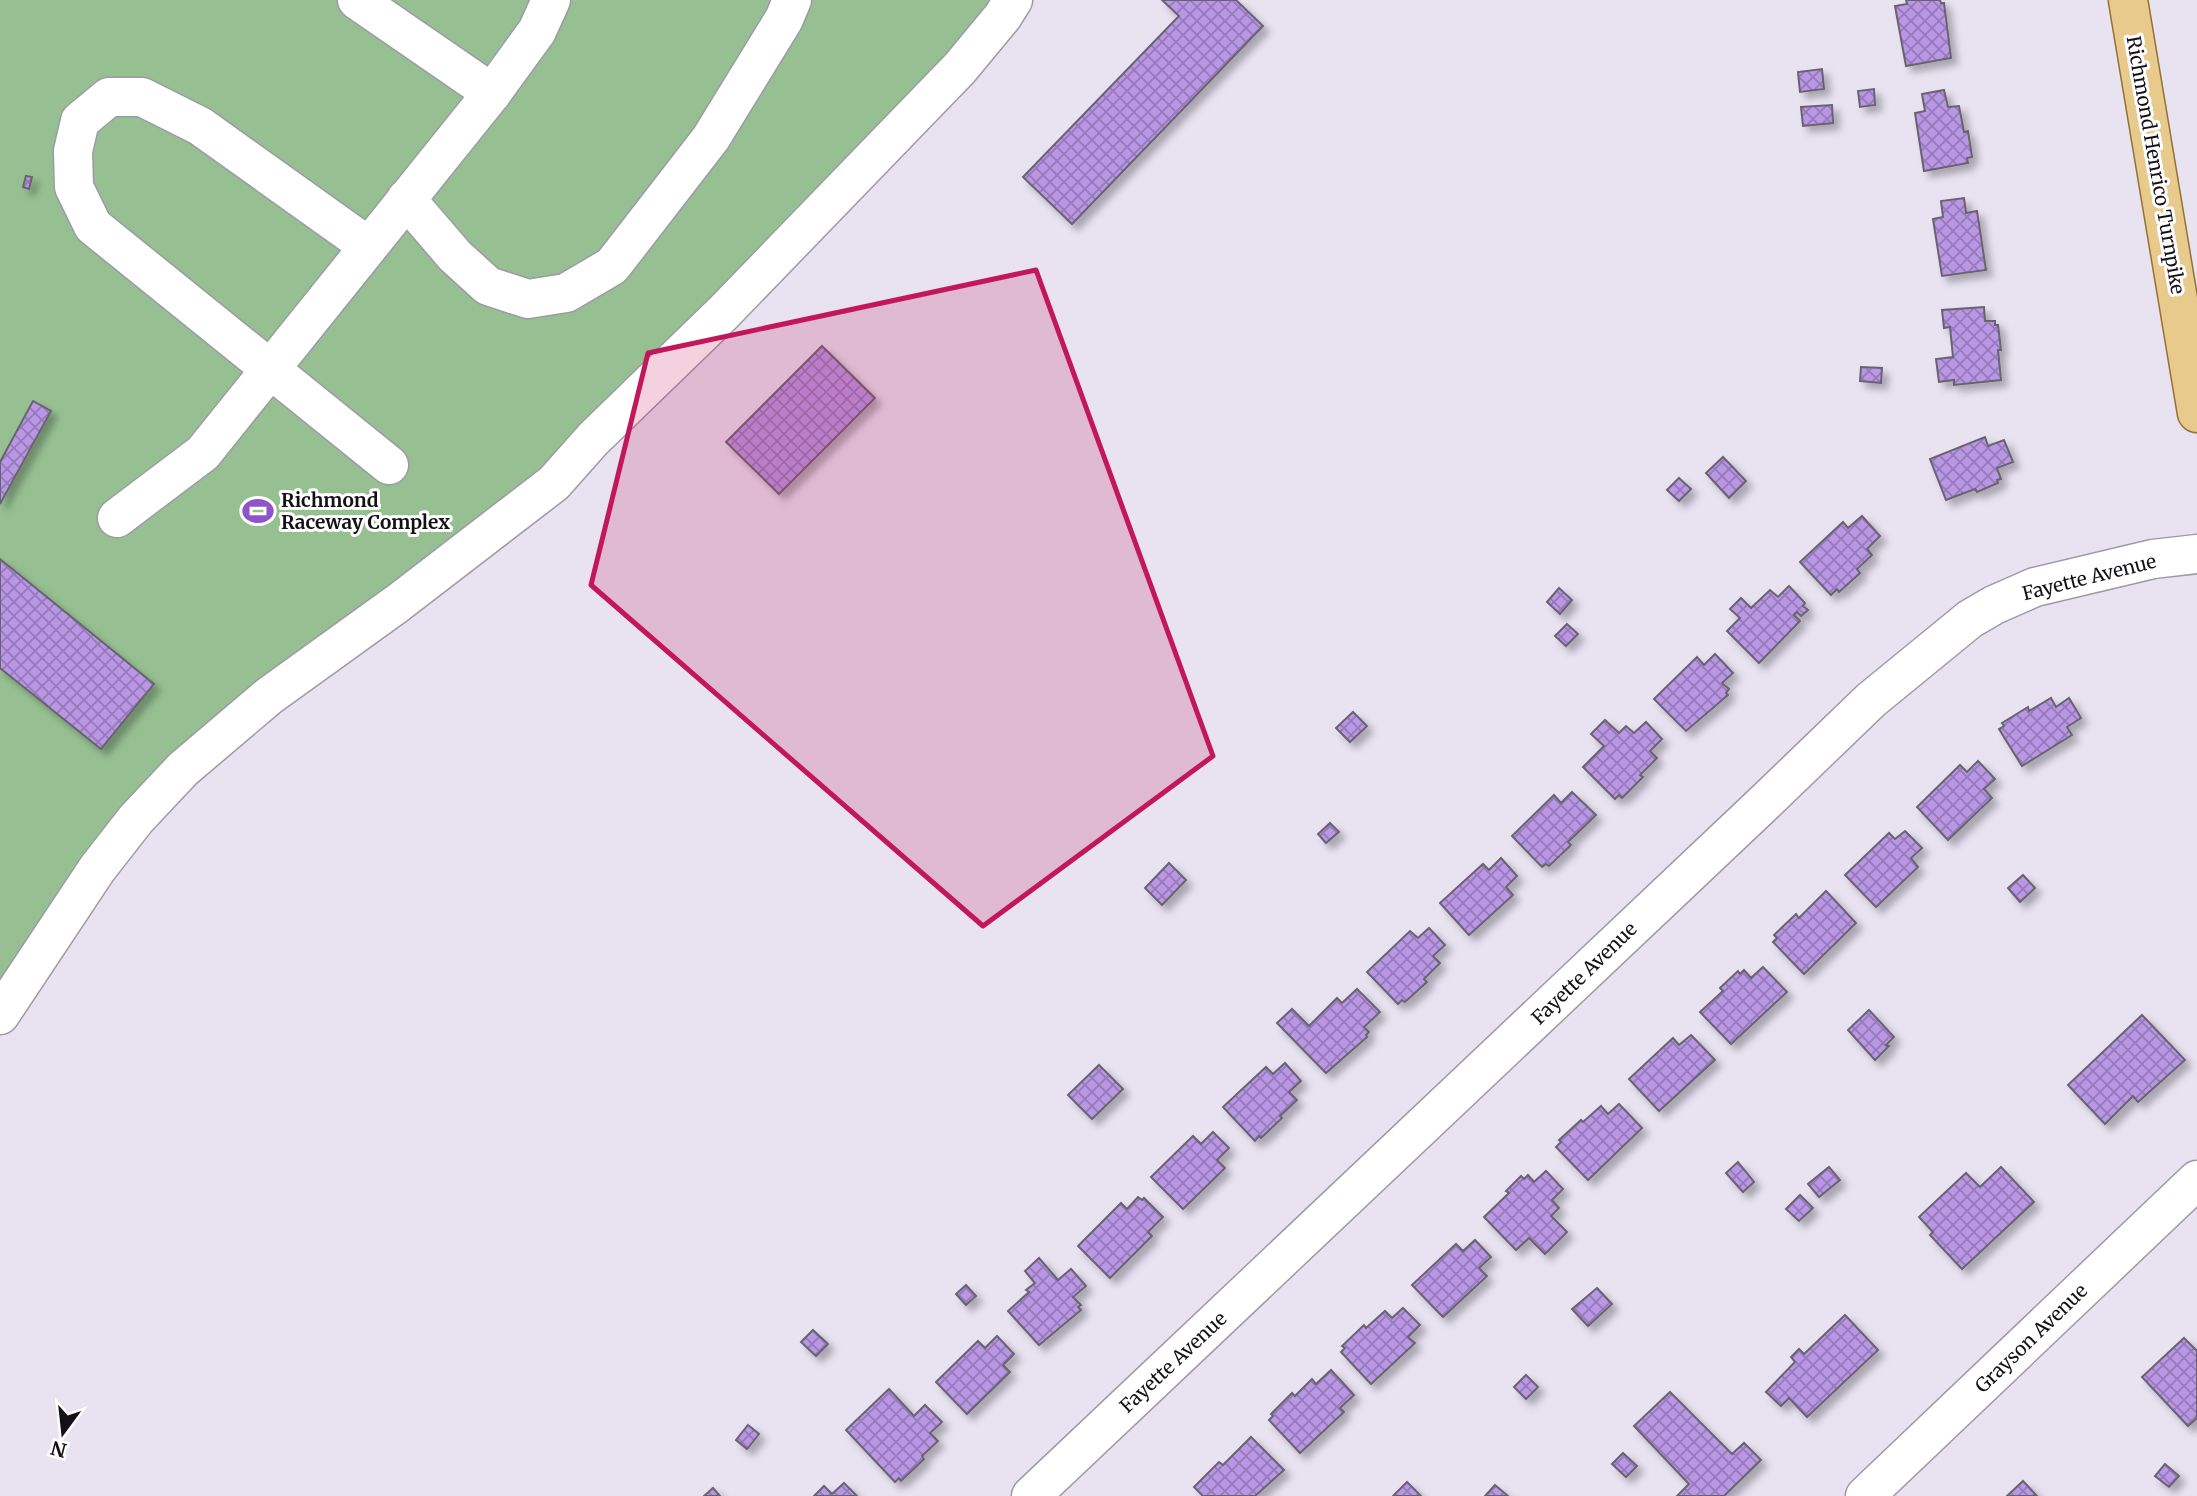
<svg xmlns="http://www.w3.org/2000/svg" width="2197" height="1496" viewBox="0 0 2197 1496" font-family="Merriweather,serif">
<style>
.green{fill:#96c092}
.building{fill:url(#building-cross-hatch);stroke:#696471;stroke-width:2;filter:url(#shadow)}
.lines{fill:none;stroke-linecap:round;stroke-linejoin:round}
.minor-casing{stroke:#9e99a7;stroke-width:41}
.major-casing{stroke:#947232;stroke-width:41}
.minor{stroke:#fff;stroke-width:38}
.major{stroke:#e9ca8d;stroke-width:38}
.marked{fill:#c2185b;fill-opacity:0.2;stroke:#c2185b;stroke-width:5;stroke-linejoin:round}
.labels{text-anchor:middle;stroke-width:6;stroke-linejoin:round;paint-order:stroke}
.street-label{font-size:19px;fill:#131116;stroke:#fff}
.poi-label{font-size:19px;font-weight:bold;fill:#131116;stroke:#fff;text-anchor:start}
</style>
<defs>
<pattern id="building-cross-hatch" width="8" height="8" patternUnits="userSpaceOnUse" patternTransform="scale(1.75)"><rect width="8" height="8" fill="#b997e5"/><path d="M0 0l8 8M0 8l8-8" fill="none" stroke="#957ab9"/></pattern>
<filter id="shadow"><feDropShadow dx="6" dy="6" stdDeviation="3.5" flood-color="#0004"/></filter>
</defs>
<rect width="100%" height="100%" fill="#e8e2f1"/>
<path class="green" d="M0,0H1013L593,439L280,676L0,998Z"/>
<g class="building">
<path d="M1162,0H1236L1263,26L1072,224L1023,177L1179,16Z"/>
<path d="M1906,0H1940L1941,3H1944L1951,58L1906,66L1895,6L1907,4Z"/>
<path d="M1822,69L1824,89L1800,92L1798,72Z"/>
<path d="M1874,89L1875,105L1860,107L1858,91Z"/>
<path d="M1944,90L1948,107L1959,106L1964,132L1968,131L1972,157L1967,158L1968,163L1924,171L1915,113L1925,111L1922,94Z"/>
<path d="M1832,105L1833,123L1803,126L1801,107Z"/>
<path d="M26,176L32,177L29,189L23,187Z"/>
<path d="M1964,198L1966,213L1977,211L1986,270L1942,276L1933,219L1943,217L1941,201Z"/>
<path d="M1984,307L1985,321H1995V325H1998L2001,350H1998L2001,380L1954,385V380L1939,382L1936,359L1953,357L1950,327L1944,328L1942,310Z"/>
<path d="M822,346L875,398L779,494L726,442Z"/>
<path d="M1861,367L1882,368L1881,383L1860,381Z"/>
<path d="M33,401L51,411L0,504V462Z"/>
<path d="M1985,437L1988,446L2004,440L2013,462L1997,468L2001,479L1997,480L1998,483L1977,492L1975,489L1946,500L1930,459Z"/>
<path d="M1723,457L1746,481L1729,498L1706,473Z"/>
<path d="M1679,478L1691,489L1679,501L1667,490Z"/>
<path d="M1862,516L1880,536L1867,549L1872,555L1857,569L1860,573L1839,592L1837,589L1831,595L1800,562L1843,522L1848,528Z"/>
<path d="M0,559L154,684L101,749L0,668Z"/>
<path d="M1789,586L1805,603L1803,606L1808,610L1801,616L1797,612L1794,615L1800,621L1759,663L1727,631L1740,618L1730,609L1741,598L1751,608L1770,590L1778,597Z"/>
<path d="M1559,588L1572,600L1560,614L1547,602Z"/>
<path d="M1567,624L1578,634L1566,646L1555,636Z"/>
<path d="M1715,654L1733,673L1722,683L1729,689L1726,693L1728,695L1686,731L1654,699L1697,657L1704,665Z"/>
<path d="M2051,698L2056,707L2069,698L2081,718L2067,727L2072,735L2022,766L1999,729L2004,726L2002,723L2028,707L2029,711Z"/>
<path d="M1353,712L1367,726L1350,742L1336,728Z"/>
<path d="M1605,720L1619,733L1626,726L1634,733L1646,722L1662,739L1650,751L1657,758L1640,775L1643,777L1622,798L1619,795L1615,799L1583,767L1604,746L1591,734Z"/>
<path d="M1978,761L1995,779L1984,789L1992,798L1948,840L1917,807L1960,765L1967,772Z"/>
<path d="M1572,792L1596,815L1568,842L1571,845L1549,866L1546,864L1542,867L1512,836L1554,795L1561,803Z"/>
<path d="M1330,823L1339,832L1326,843L1318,834Z"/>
<path d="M1905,831L1922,848L1911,858L1918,867L1876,907L1845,875L1889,833L1895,839Z"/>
<path d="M1501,858L1517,876L1506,887L1513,895L1469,935L1440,903L1483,864L1489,870Z"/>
<path d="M1169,863L1186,880L1162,905L1145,888Z"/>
<path d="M2023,875L2035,888L2020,902L2008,888Z"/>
<path d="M1826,891L1856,923L1804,974L1773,942L1777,938L1774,935L1796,914L1799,918Z"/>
<path d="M1429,928L1445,945L1433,956L1440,963L1424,979L1427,982L1405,1002L1402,1000L1398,1004L1367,972L1410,931L1418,938Z"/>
<path d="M1763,967L1787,992L1731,1044L1700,1012L1723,991L1720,988L1738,971L1740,974L1744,970L1751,978Z"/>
<path d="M1357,989L1380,1012L1364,1027L1369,1032L1366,1035L1367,1037L1326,1073L1277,1023L1292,1009L1309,1026L1337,998L1342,1003Z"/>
<path d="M1869,1010L1894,1037L1886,1045L1889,1046L1875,1060L1848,1030Z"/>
<path d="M2142,1015L2185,1060L2138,1102L2133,1096L2105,1124L2068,1085Z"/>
<path d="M1691,1035L1715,1060L1659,1111L1629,1079L1673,1038L1679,1045Z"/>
<path d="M1285,1063L1301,1081L1289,1092L1297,1100L1280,1116L1282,1118L1261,1138L1259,1136L1255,1141L1223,1107L1266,1067L1273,1074Z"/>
<path d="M1099,1065L1123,1089L1092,1119L1068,1095Z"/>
<path d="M1619,1104L1642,1128L1588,1180L1556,1147L1561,1142L1559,1140L1581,1120L1583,1122L1601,1106L1608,1114Z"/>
<path d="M1213,1132L1229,1148L1217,1160L1225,1168L1183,1209L1151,1177L1193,1136L1201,1144Z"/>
<path d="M1738,1162L1754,1182L1743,1192L1726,1173Z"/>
<path d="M1829,1167L1840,1180L1819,1197L1808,1184Z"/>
<path d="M2001,1167L2034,1202L1962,1269L1930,1235L1933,1232L1919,1217L1966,1173L1980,1187Z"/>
<path d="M1546,1171L1563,1189L1552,1200L1559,1208L1551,1216L1567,1232L1545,1254L1529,1238L1516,1250L1484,1217L1509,1193L1506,1191L1521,1176L1524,1179L1528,1175L1534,1182Z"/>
<path d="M1800,1195L1813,1208L1799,1221L1786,1209Z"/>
<path d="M1138,1197L1142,1200L1144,1198L1163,1217L1148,1232L1152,1236L1110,1278L1078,1246L1121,1203L1127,1209Z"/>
<path d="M1475,1240L1491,1257L1479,1268L1487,1276L1443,1317L1412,1285L1456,1244L1463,1251Z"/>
<path d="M1039,1258L1058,1280L1071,1269L1086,1286L1073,1297L1081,1305L1078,1307L1081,1310L1039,1345L1008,1311L1029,1292L1026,1290L1035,1283L1025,1271Z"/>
<path d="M966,1285L976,1296L966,1305L956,1294Z"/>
<path d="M1597,1288L1612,1304L1588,1326L1572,1309Z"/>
<path d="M1403,1308L1420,1325L1408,1337L1415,1343L1371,1384L1341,1352L1345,1348L1342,1346L1364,1325L1366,1328L1385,1311L1392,1318Z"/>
<path d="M1845,1315L1878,1350L1807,1417L1789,1398L1781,1406L1766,1392L1795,1362L1791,1357L1799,1349L1804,1354Z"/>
<path d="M813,1330L828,1344L816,1356L801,1342Z"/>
<path d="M997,1336L1014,1354L1003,1365L1010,1372L967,1414L936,1382L978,1341L985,1348Z"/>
<path d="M2184,1338L2197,1351V1418L2188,1426L2142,1377Z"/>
<path d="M1331,1370L1354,1395L1340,1408L1344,1412L1300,1453L1269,1420L1273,1416L1271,1414L1292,1393L1295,1396L1312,1379L1316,1384Z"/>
<path d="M1526,1375L1538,1387L1526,1399L1514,1387Z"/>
<path d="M889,1389L914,1416L925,1405L942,1422L930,1433L938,1441L922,1456L924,1459L901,1481L899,1478L895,1482L846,1430Z"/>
<path d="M1670,1392L1732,1454L1744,1443L1761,1460L1724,1496H1677L1689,1484L1634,1426Z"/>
<path d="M748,1425L759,1434L747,1449L736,1440Z"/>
<path d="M1251,1437L1284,1470L1255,1496H1203L1194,1487L1219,1462L1223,1465Z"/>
<path d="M1623,1453L1637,1466L1626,1477L1612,1464Z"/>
<path d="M2165,1464L2179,1476L2169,1487L2155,1476Z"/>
<path d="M2023,1481L2037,1496H2007Z"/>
<path d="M1407,1482L1421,1496H1393Z"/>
<path d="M844,1483L857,1496H814L824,1486L832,1494Z"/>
<path d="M1495,1485L1508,1496H1485Z"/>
<path d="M713,1488L720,1496H704Z"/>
</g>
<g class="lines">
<g class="minor-casing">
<g id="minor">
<path d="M357,0L492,93"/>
<path d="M406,199L455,256L488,286L528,299L566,293L612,266L711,138L784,19L792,0"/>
<path d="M368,246L200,126L142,97H109L80,121L73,151L74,187L93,226L389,465"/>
<path d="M117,518L203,453L492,93L537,31L551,0"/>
<path d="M0,1015L97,869L136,819L183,769L269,696L398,603L554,483L593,439L723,313L960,68L1003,16L1013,0"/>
<path d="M1031,1496L1763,804L1871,700L1970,619L1994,605L2035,587L2153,559L2197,554"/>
<path d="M1865,1496L2197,1180"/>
</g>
</g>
<g class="major-casing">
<path id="major" d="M2128,0L2197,413"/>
</g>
<use href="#minor" class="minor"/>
<use href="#major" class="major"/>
</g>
<path class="marked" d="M1036,270L1213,756L983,926L591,585L648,353Z"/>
<defs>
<g id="stadium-bare" transform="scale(2.415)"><path d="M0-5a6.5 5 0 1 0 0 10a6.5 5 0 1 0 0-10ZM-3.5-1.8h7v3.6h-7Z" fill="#8f53ca" stroke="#fff" stroke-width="2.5" paint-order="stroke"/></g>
</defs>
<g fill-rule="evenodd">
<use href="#stadium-bare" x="258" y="511"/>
</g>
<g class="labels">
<g class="street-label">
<text transform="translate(2156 165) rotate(80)" y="7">Richmond Henrico Turnpike</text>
<text transform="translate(2089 577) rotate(-14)" y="7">Fayette Avenue</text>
<text transform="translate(1584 973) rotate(-44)" y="7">Fayette Avenue</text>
<text transform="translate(2031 1338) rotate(-44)" y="7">Grayson Avenue</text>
<text transform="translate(1173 1362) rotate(-43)" y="7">Fayette Avenue</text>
</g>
<g class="poi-label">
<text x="281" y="507">Richmond<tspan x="281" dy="22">Raceway Complex</tspan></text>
</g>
</g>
<g transform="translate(63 1433) rotate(195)" stroke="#ffffff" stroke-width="5" paint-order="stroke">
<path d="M0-5L12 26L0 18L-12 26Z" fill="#131116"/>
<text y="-10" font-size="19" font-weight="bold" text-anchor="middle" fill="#131116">N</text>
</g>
</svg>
